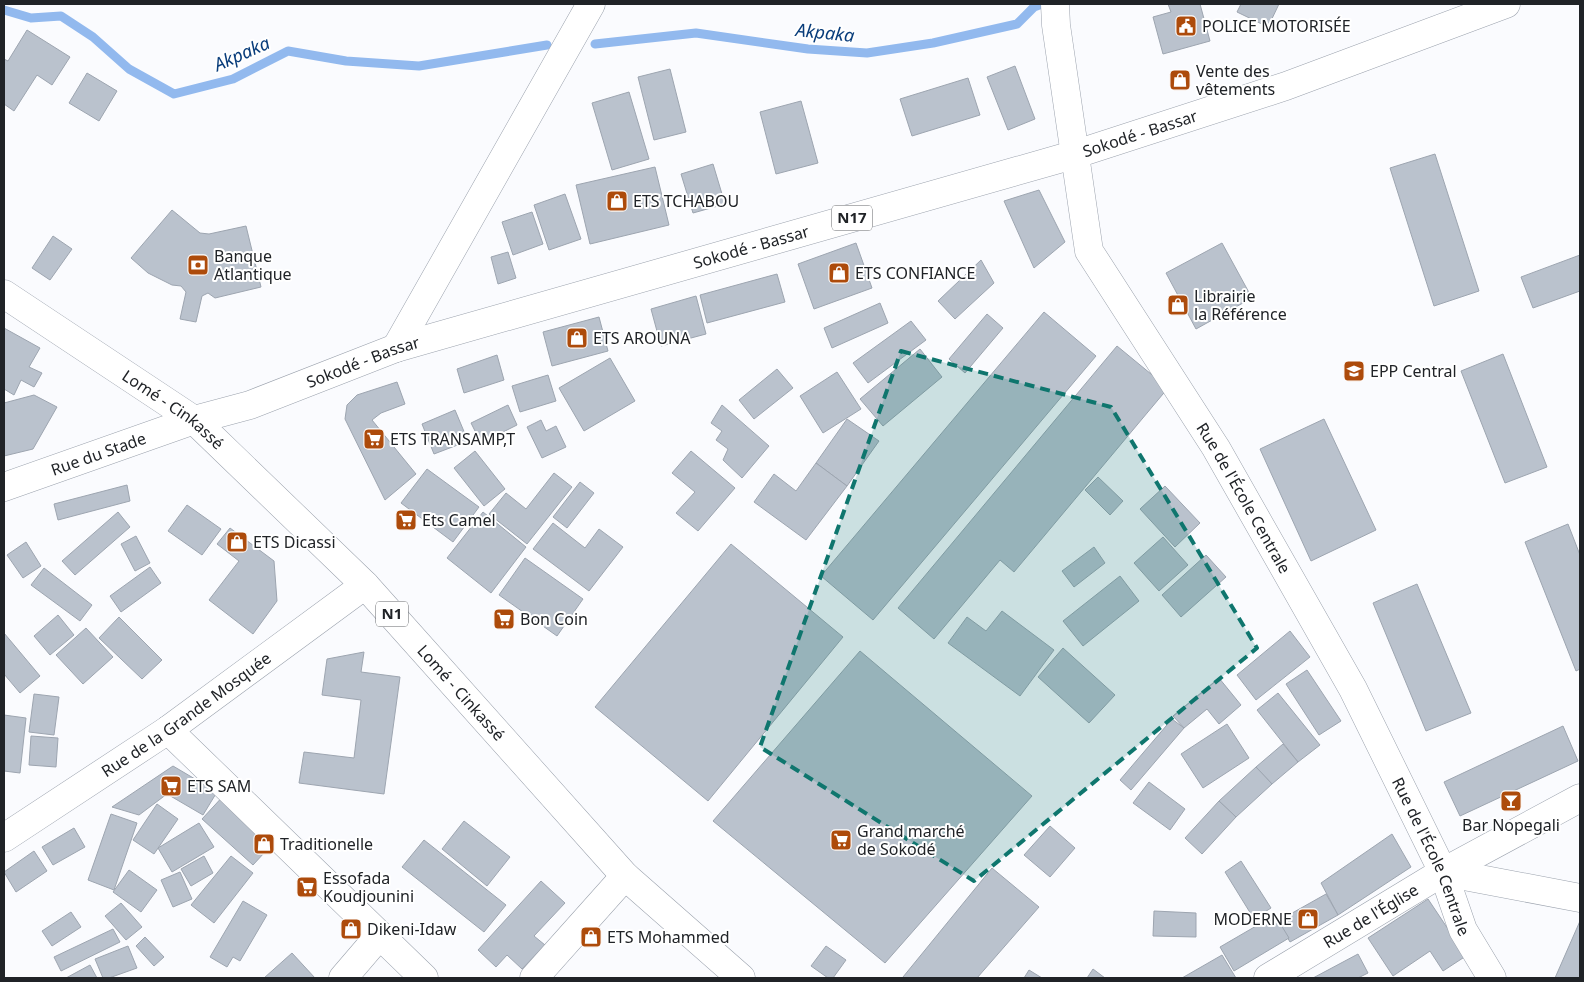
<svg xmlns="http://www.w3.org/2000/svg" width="1584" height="982" viewBox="0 0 1584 982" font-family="'Noto Sans',sans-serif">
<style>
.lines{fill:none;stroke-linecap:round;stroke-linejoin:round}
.stream{stroke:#92b9ee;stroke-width:9}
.building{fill:#bac2cd;stroke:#9da5b0}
.minor-casing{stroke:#9ba2ad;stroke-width:29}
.major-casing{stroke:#9ba2ad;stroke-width:29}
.highway-casing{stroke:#9ba2ad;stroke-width:29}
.minor{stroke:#fff;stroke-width:28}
.major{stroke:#fff;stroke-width:28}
.highway{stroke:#fff;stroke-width:28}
.marked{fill:#0f766e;fill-opacity:0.2;stroke:#0f766e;stroke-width:4;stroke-dasharray:10 6;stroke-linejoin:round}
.labels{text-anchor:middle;stroke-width:4;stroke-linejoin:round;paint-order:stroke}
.shield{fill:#fff;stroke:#636568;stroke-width:1}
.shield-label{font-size:15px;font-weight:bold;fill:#202327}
.poi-label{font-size:16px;fill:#202327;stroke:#fff;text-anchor:start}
.street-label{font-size:16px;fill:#202327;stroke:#fff}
.water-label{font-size:18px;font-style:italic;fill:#093d7b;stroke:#fff}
</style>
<rect width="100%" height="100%" fill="#fafbfe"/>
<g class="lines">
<g class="stream">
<path d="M4,10L31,18L61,16L93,37L129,69L174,94L233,79L288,51L346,61L419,66L547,45"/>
<path d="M595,44L696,33L808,49L867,53L933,43L1017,24L1034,7L1042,4"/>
</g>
</g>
<g class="building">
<path d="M1168,4H1200L1210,41L1163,54L1153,17L1171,12Z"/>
<path d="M1241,4H1279L1268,27L1237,12Z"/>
<path d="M27,30L70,57L52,85L37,75L14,111L4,104V59L8,61Z"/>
<path d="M1015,66L1035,119L1008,130L987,77Z"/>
<path d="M670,69L686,132L654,140L638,77Z"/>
<path d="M87,73L117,91L99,121L69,103Z"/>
<path d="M968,78L980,115L912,136L900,99Z"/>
<path d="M629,92L649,159L612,170L592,103Z"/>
<path d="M801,101L818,163L776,174L760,112Z"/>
<path d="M1435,154L1479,291L1434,306L1390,168Z"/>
<path d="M713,164L725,204L693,213L681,174Z"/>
<path d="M655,167L669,225L590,244L576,185Z"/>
<path d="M1039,190L1065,242L1034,268L1004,201Z"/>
<path d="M565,194L581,239L549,250L534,205Z"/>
<path d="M172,210L200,233L209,234L246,226L261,287L215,298L208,293L202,296L196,322L180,319L186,292L181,286L172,285L148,273L131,258Z"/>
<path d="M532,212L543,244L513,255L502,222Z"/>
<path d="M53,236L72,249L50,280L32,268Z"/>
<path d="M856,243L872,288L814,309L798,264Z"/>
<path d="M1222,243L1252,298L1196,329L1166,273Z"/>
<path d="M508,252L516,278L498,284L491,257Z"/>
<path d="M1580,255V291L1533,308L1521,277Z"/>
<path d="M981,260L994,283L955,319L938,301Z"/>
<path d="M777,274L785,302L707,323L700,295Z"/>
<path d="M696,296L706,334L661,346L651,309Z"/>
<path d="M880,303L888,323L832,348L824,328Z"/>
<path d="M1044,312L1096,356L873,620L821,576Z"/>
<path d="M987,314L1003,328L965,373L949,359Z"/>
<path d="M599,317L608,351L552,366L543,332Z"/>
<path d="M911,321L926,340L868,383L853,363Z"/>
<path d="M4,328L40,348L29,367L42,373L34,387L21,380L14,395L4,389Z"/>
<path d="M1117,346L1168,388L1014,572L1000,560L934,639L898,608Z"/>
<path d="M920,349L942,377L883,426L860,399Z"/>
<path d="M1503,354L1547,467L1505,483L1461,371Z"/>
<path d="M497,355L504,380L464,393L457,369Z"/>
<path d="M610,358L635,401L584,431L559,388Z"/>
<path d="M777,369L793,388L754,419L739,400Z"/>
<path d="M837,372L861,409L823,433L800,396Z"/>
<path d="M548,375L556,401L520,412L512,386Z"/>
<path d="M397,382L405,404L381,413L372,420L416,474L385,500L345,419L347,405L357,395Z"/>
<path d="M34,395L57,407L33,449L4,456V403Z"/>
<path d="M508,405L517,425L481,443L471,423Z"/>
<path d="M722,405L769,446L742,478L723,460L728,449L716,440L722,431L711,423Z"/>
<path d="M455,410L468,441L434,454L422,424Z"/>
<path d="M847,419L879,441L847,486L816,463Z"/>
<path d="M1324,419L1376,530L1311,561L1260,449Z"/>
<path d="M541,420L546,431L556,426L566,447L542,458L527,427Z"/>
<path d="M475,451L505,489L484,506L454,468Z"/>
<path d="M691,451L735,488L698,531L676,513L695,492L672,473Z"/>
<path d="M816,463L847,486L806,540L754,502L774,474L796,491Z"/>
<path d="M427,469L479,507L453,542L401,503Z"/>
<path d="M554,473L572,487L527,544L489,514L506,493L526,509Z"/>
<path d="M1098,477L1123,501L1110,515L1085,490Z"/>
<path d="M580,482L594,493L567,528L553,517Z"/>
<path d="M127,485L130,501L58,520L54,504Z"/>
<path d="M1165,486L1200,523L1175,547L1140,509Z"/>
<path d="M187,505L221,529L202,555L168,531Z"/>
<path d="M118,512L130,527L75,575L62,561Z"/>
<path d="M483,512L526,547L491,593L447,558Z"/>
<path d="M553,523L585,548L599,529L623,547L589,591L533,549Z"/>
<path d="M1568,524L1580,555V669L1576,671L1525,542Z"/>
<path d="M230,528L274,561L277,601L253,634L209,600L239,561L217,544Z"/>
<path d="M136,536L150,563L135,571L121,544Z"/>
<path d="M1163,537L1188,565L1159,591L1134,563Z"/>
<path d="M26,542L41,566L23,578L7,555Z"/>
<path d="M731,544L843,637L708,801L595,707Z"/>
<path d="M1094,547L1105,563L1074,587L1062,571Z"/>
<path d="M1206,555L1226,577L1181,617L1162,595Z"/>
<path d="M525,558L583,599L557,636L499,595Z"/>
<path d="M150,567L161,583L121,612L110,596Z"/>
<path d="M44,568L92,605L80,621L31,585Z"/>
<path d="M1120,576L1139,601L1083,646L1063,621Z"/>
<path d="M1417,584L1471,713L1426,731L1373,603Z"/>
<path d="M1002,611L1054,650L1020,696L948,643L967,617L986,631Z"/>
<path d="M58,615L74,635L50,655L34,636Z"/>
<path d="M119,617L162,660L142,679L99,638Z"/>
<path d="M86,628L113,657L83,684L56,655Z"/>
<path d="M1290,631L1310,657L1256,700L1237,675Z"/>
<path d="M4,633L40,676L20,693L4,674Z"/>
<path d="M1063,648L1115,695L1089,723L1038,677Z"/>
<path d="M860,651L1032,796L885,963L713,821Z"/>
<path d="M364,652L361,672L400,677L384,794L299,783L304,752L354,758L361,700L322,695L327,659Z"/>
<path d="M1307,670L1341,721L1319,735L1286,684Z"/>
<path d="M1219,678L1241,705L1219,724L1207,709L1184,728L1173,716Z"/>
<path d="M1278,693L1320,745L1298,762L1257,710Z"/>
<path d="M34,694L59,697L54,735L29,732Z"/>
<path d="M4,715L26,718L20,773L4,771Z"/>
<path d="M1172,719L1184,728L1131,790L1120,780Z"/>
<path d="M1227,724L1249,758L1203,788L1181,754Z"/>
<path d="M1563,726L1578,761L1460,816L1444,782Z"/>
<path d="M31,736L58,738L56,767L29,765Z"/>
<path d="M1283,744L1298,762L1272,784L1256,767Z"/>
<path d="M173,766L217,792L203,815L167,794L139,815L112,807Z"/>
<path d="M1256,767L1272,784L1236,817L1219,801Z"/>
<path d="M1149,782L1185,809L1170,830L1133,803Z"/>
<path d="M226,793L276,840L253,865L202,819Z"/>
<path d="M1219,801L1236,817L1202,854L1185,838Z"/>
<path d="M157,804L178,819L154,854L133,840Z"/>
<path d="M111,814L137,823L114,890L88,880Z"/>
<path d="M464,821L510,857L487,886L442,849Z"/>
<path d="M199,823L214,847L172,872L158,848Z"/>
<path d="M1050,826L1075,848L1050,877L1024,855Z"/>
<path d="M74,828L85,847L53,865L42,847Z"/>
<path d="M1392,834L1411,867L1338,915L1321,883Z"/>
<path d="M424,840L506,905L484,932L402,867Z"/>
<path d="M34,851L47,871L16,892L4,872Z"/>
<path d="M204,856L213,873L191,886L181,869Z"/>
<path d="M231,856L253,873L214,923L191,905Z"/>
<path d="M1241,861L1271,908L1254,919L1225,872Z"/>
<path d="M992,868L1039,907L977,978H905L903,977Z"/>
<path d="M129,870L157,890L141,912L113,892Z"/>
<path d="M180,872L192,899L173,907L161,880Z"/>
<path d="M541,881L565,903L534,936L545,945L522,969L507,955L496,967L478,950Z"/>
<path d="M1326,894L1338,915L1290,942L1278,921Z"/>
<path d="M1428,899L1466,956L1443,971L1430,951L1393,976L1368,938Z"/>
<path d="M243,901L267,915L240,961L233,957L227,967L210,957Z"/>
<path d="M121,903L142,927L126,940L105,916Z"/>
<path d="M1154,911L1196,913V937L1153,936Z"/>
<path d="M71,912L81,927L52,946L42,931Z"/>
<path d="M1275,915L1289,938L1234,971L1220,947Z"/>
<path d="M1580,921V978H1555Z"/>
<path d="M113,929L120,942L61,971L54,957Z"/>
<path d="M145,937L164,957L154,966L136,946Z"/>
<path d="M128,946L137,968L109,978H103L95,959Z"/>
<path d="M826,946L846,960L833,978H828L811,966Z"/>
<path d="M292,953L315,978H264Z"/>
<path d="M1358,954L1368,973L1358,978H1313Z"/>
<path d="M1222,955L1236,978H1182Z"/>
<path d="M90,965L97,978H66Z"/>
<path d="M1093,969L1105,978H1087Z"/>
<path d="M1029,970L1042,978H1024Z"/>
</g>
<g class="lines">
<g class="minor-casing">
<g id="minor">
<path id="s1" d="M1055,4L1056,25L1089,251L1216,448L1353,689L1443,872L1463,930L1492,978"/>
<path d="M396,348L591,4"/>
<path id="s2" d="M4,487L194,420"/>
<path d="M168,730L424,978"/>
<path id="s3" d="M4,838L168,730L365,585"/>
<path d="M1443,872L1580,898"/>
<path d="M343,978L379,936"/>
<path d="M534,978L625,876"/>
<path id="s4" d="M1268,978L1443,872L1580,798"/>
</g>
</g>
<g class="major-casing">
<g id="major">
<path id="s5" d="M194,420L250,405L396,348L1073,155L1286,86L1506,4"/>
</g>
</g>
<g class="highway-casing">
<g id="highway">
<path id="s6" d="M4,294L194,420L365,585L625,876L741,978"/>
</g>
</g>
<use href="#minor" class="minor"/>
<use href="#major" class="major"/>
<use href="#highway" class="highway"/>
</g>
<path class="marked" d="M901,351L1111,407L1257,648L974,881L760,747Z"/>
<defs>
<g id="civic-square" transform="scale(1.125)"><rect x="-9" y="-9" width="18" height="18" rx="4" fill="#ad4b0b" stroke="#fff"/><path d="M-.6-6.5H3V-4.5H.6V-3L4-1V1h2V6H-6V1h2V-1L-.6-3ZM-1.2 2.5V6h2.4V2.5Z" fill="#fff"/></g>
<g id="shop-square" transform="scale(1.125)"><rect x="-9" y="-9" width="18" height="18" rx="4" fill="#ad4b0b" stroke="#fff"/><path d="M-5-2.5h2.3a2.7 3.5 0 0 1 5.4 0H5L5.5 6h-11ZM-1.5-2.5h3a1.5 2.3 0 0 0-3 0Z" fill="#fff"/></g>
<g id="bank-square" transform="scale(1.125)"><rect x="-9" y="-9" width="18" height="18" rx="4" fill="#ad4b0b" stroke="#fff"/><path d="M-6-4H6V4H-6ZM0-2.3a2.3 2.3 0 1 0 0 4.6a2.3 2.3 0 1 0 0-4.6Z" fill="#fff"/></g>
<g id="school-square" transform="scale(1.125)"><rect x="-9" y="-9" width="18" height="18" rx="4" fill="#ad4b0b" stroke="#fff"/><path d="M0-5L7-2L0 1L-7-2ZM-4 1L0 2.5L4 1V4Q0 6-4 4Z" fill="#fff"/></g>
<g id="supermarket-square" transform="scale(1.125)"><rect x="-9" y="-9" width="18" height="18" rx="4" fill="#ad4b0b" stroke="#fff"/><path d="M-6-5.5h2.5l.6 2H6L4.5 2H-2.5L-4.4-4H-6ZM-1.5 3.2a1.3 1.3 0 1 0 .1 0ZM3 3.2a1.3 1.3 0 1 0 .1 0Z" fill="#fff"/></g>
<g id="bar-square" transform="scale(1.125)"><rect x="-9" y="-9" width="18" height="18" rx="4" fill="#ad4b0b" stroke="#fff"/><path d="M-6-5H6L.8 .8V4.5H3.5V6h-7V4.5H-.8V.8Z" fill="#fff"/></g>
</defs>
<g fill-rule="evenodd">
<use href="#civic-square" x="1186" y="26"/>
<use href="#shop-square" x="1180" y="80"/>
<use href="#shop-square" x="617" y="201"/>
<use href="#bank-square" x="198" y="265"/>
<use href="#shop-square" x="839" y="273"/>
<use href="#shop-square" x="1178" y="305"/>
<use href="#shop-square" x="577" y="338"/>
<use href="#school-square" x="1354" y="371"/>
<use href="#supermarket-square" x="374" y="439"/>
<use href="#supermarket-square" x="406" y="520"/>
<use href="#shop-square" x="237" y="542"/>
<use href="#supermarket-square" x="504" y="619"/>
<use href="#supermarket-square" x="171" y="786"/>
<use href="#bar-square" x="1511" y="801"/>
<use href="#supermarket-square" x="841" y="840"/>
<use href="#shop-square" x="264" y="844"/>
<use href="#supermarket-square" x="307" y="887"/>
<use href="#shop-square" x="1308" y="919"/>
<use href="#shop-square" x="351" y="929"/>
<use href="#shop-square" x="591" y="937"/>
</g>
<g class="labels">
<g class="shield">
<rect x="832" y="205.5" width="40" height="25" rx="4"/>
<rect x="376" y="601.5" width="32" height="25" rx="4"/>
</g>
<g class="shield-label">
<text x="852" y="223">N17</text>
<text x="392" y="619">N1</text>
</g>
<g class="poi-label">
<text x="1202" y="32">POLICE MOTORISÉE</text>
<text x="1196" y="77">Vente des<tspan x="1196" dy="18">vêtements</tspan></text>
<text x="633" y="207">ETS TCHABOU</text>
<text x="214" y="262">Banque<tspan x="214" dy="18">Atlantique</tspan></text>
<text x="855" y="279">ETS CONFIANCE</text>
<text x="1194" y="302">Librairie<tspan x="1194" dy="18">la Référence</tspan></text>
<text x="593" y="344">ETS AROUNA</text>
<text x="1370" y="377">EPP Central</text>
<text x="390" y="445">ETS TRANSAMP,T</text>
<text x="422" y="526">Ets Camel</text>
<text x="253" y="548">ETS Dicassi</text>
<text x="520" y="625">Bon Coin</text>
<text x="187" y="792">ETS SAM</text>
<text x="1511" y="831" text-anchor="middle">Bar Nopegali</text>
<text x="857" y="837">Grand marché<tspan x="857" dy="18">de Sokodé</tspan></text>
<text x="280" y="850">Traditionelle</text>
<text x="323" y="884">Essofada<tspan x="323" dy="18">Koudjounini</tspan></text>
<text x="1292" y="925" text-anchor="end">MODERNE</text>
<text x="367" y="935">Dikeni-Idaw</text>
<text x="607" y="943">ETS Mohammed</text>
</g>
<g class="street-label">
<text dy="6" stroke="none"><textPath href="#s5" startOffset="989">Sokodé - Bassar</textPath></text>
<text dy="6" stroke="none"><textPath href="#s5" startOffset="584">Sokodé - Bassar</textPath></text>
<text dy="6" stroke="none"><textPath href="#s5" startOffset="179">Sokodé - Bassar</textPath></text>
<text dy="6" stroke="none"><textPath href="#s6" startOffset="205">Lomé - Cinkassé</textPath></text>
<text dy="6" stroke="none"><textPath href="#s2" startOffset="100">Rue du Stade</textPath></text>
<text dy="6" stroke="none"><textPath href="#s1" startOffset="541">Rue de l'École Centrale</textPath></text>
<text dy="6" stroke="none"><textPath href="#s6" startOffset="610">Lomé - Cinkassé</textPath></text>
<text dy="6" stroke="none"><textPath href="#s3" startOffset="220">Rue de la Grande Mosquée</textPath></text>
<text dy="6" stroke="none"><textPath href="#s1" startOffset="946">Rue de l'École Centrale</textPath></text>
<text dy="6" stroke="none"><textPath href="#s4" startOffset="120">Rue de l'Église</textPath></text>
</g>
<g class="water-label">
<text transform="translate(825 33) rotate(6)" y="6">Akpaka</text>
<text transform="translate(242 54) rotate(-24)" y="6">Akpaka</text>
</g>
</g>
<rect width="1584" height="982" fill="none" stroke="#202327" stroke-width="10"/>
</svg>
